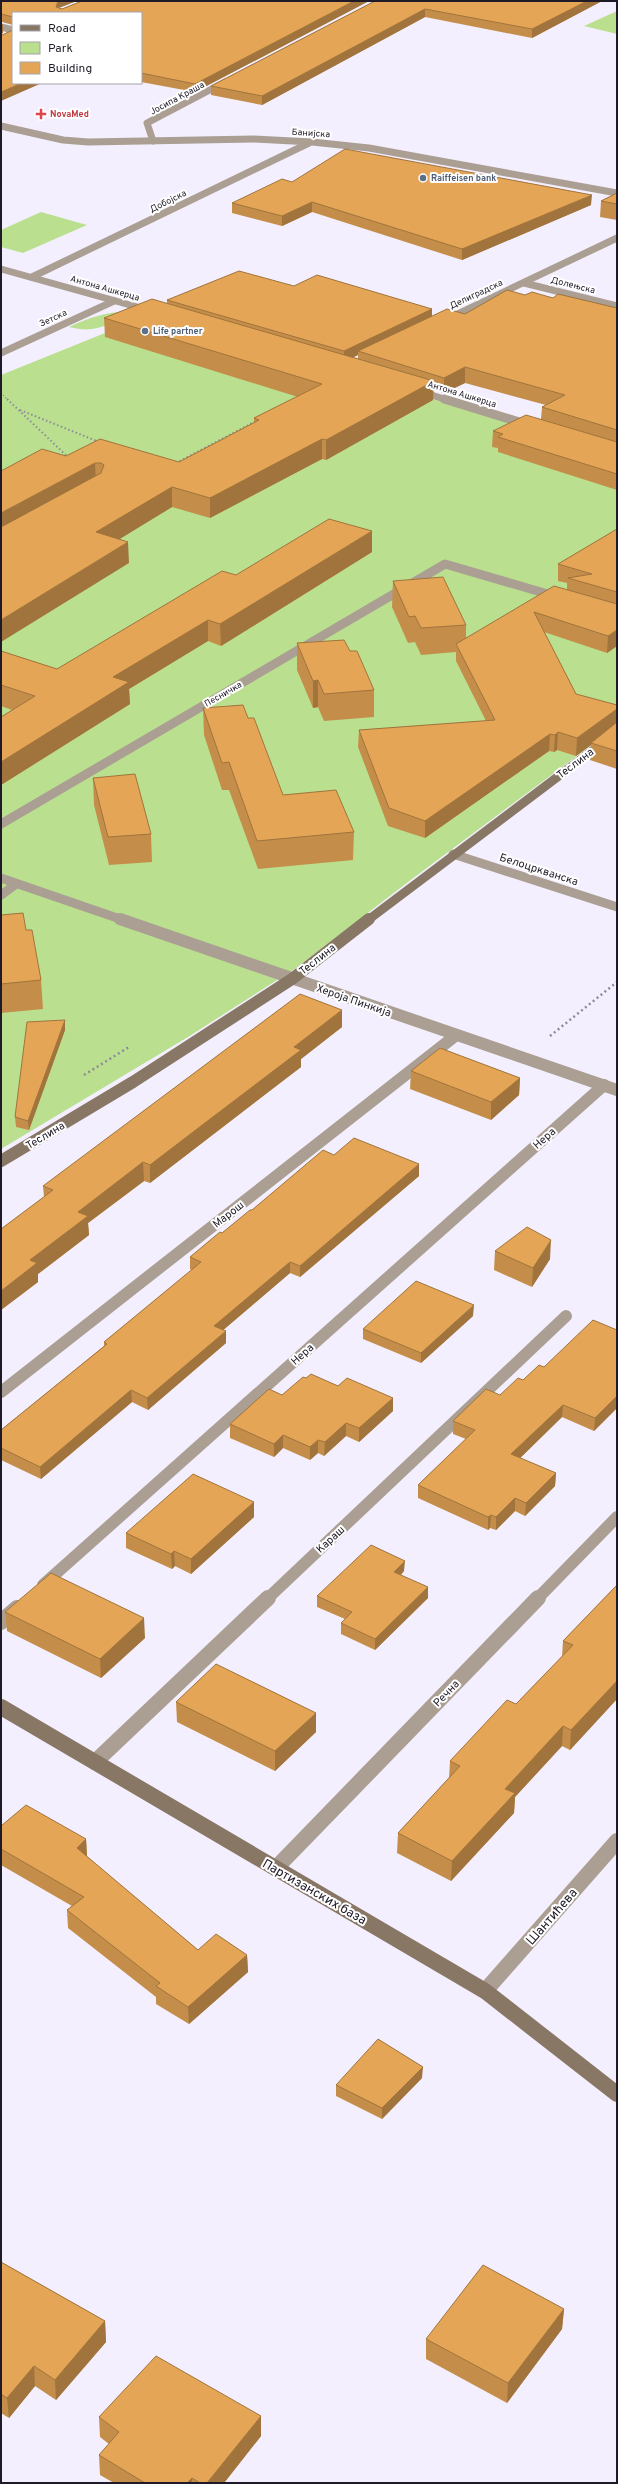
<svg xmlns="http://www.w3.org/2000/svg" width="618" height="2484" viewBox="0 0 618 2484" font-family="Overpass,sans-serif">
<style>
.green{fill:#bae08f}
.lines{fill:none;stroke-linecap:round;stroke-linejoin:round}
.path-far2{stroke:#8f8a99;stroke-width:1.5;stroke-dasharray:1 2;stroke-linecap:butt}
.path-far1{stroke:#8f8a99;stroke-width:2;stroke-dasharray:1.5 2.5;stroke-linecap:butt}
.path{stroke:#8f8a99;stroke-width:2.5;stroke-dasharray:2 3;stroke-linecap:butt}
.street-far3{stroke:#ab9f93;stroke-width:7}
.street-far2{stroke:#ab9f93;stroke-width:9}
.street-far1{stroke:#ab9f93;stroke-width:12}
.street{stroke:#ab9f93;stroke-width:16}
.secondary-far2{stroke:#897766;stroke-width:9}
.secondary-far1{stroke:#897766;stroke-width:12}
.secondary{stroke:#897766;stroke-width:16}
.wall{fill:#c48e4a;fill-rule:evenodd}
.shaded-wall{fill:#a0743c}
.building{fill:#e4a556;stroke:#a0743c}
.health-dot{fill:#e0444e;stroke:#fff;stroke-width:1.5}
.service-dot{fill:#5c6f8a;stroke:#fff;stroke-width:1.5}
.labels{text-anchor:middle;stroke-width:4;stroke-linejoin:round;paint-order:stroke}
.far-street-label{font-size:9px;fill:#1f1a27;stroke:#fff}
.far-health-label{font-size:9px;font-weight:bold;fill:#be3a42;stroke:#fff;text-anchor:start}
.far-service-label{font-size:9px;font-weight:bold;fill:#4e5e75;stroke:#fff;text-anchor:start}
.street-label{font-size:11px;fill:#1f1a27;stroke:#fff}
.near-street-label{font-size:13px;fill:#1f1a27;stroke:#fff}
</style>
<rect width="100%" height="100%" fill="#f4effe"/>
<g class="green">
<path d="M617,11V34L584,26Z"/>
<path d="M41,212L87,225L23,253L1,247V230Z"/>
<path d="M130,311C108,325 96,334 69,327C89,317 108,312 130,311Z"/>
<path d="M152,314L617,455V726L412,879L296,968L188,1037L1,1149V375Z"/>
</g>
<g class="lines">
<path class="path-far2" d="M1,393L8,400"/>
<g class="path-far1">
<path d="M7,399L69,458"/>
<path d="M20,410L99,442"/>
<path d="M176,463L256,421"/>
</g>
<g class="path">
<path d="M550,1036L617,982"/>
<path d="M84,1075L129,1047"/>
</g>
<g class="street-far3">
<path d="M1,27L13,30"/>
<path d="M1,126L63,140L88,142L254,139L312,142L369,148L617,193"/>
<path d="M153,141L147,123L225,82"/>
<path d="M1,269L148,310"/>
<path d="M32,277L309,143"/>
<path d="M524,283L617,306"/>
<path d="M445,320L617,238"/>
<path d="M1,353L114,301"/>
<path d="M419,391L447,400"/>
</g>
<g class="street-far2">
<path d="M444,399L529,425"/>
<path d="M1,824L445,564L558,597"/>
<path d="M453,854L617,907"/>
<path d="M1,878L123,920"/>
<path d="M1,895L16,884"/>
</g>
<g class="street-far1">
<path d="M120,919L617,1090"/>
<path d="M1,1392L455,1036"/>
<path d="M43,1585L604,1085"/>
<path d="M267,1599L566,1316"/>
<path d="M537,1599L617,1517"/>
</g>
<g class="street">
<path d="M1,1622L17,1608"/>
<path d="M95,1762L268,1598"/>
<path d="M276,1868L538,1598"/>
<path d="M485,1991L617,1841"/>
</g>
<path class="secondary-far2" d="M368,920L617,732"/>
<path class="secondary-far1" d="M1,1161L133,1082L292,979L369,919"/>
<path class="secondary" d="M1,1707L485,1991L617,2094"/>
</g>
<g class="wall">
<path d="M1,1L59,8L62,9L82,1H369L195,92L141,82V13H13V25L2,22Z"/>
<path d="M375,1H602L532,38L425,17L262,105L211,95V86Z"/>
<path d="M292,182L591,205L462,260L312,212L282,226L232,213V203Z"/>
<path d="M617,193V220L600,217L601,201Z"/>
<path d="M294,286L432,309V316L465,314L525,295L553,298L617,308V490L498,452V448L492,447L493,431L541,419L542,407L546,405L465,383L444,393L433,390V400L326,460L322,459L210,518L172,507L119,539L129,563L66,456L179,462L254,423V418L298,397L105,337L104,318L167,303V300ZM358,355V359L353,357Z"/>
<path d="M617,529V646L607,653L544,632L576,694L617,705V769L590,760L591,745L576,756L557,750L554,752L549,751L425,838L388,826L358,747L359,730L486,721L456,661V652L421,655L415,642L408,643L392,607L393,581L466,625V638L567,590V583L558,581V564Z"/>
<path d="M372,552L221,646L208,641L129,689L130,704L1,785V717L12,710L1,706V651L57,669L236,575Z"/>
<path d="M297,643L350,651L374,690V717L324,721L318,707L313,708L297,670Z"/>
<path d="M203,708L248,718L283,795L354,832L353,860L258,869L229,790H222L204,735Z"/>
<path d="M93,778L151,834L152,862L109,865L94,805Z"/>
<path d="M1,915L26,930L41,980L43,1009L1,1013Z"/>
<path d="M342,1010V1027L301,1059V1067L150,1183L144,1181L88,1223L89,1235L38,1274V1282L1,1310V1229L44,1197L43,1186Z"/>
<path d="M65,1020V1030L29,1130L16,1127L15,1117Z"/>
<path d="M411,1071L520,1078L519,1095L491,1120L410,1089Z"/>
<path d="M334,1155L419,1176L300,1277L290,1273L223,1330L226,1331V1343L148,1410L132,1402L41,1479L1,1460V1430L104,1346V1342L192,1270L190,1269V1257L252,1210Z"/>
<path d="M495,1251L550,1259L532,1287L494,1270Z"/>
<path d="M473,1316L421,1363L363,1339V1329Z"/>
<path d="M617,1330V1408L594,1431L562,1417L520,1458L556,1473L555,1486L525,1516L515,1511L496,1530L490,1528L488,1530L418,1498V1485L466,1439L453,1434V1421L500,1395L544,1367Z"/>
<path d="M306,1378L338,1386L393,1398V1411L359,1442L346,1436L324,1456L318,1453L310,1460L283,1448L274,1457L230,1438V1424L282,1395Z"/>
<path d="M254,1502V1517L191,1574L175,1566L172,1569L126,1548V1533Z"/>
<path d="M404,1571L401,1575L428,1598L375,1650L341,1634V1623L345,1619L317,1607V1596Z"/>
<path d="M617,1585V1699L570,1750L562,1746L515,1797L514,1813L451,1881L397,1853L398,1833L449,1778L450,1761L516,1704L562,1657L563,1641Z"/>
<path d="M5,1612L145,1638L101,1678L7,1631Z"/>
<path d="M176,1702L316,1732L275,1771L177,1722Z"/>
<path d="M1,1826L86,1839L87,1857L198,1950L247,1955L248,1972L189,2024L156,2004V1997L68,1928L67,1910L72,1906L1,1865Z"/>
<path d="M422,2078L382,2119L336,2096V2085Z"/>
<path d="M1,2262L105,2321L106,2342L56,2400L35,2386L9,2418L1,2413Z"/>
<path d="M564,2309L562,2329L507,2403L426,2359V2339Z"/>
<path d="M99,2417L261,2436L224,2483H114L100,2475L99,2455L109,2444L100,2437Z"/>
</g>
<g class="shaded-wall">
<path d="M58,1H77L59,8L56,7Z"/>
<path d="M354,1H369L195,92V84Z"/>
<path d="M587,1H602L532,38V29Z"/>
<path d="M425,9V17L262,105V96Z"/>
<rect x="1" y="14" width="1" height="8"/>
<path d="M3,24V33L1,34V25Z"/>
<path d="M22,83H42L1,101V92Z"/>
<path d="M592,195L591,205L462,260V249Z"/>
<path d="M312,202V212L282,226V216Z"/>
<path d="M432,309V320L358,351V355L344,362V351Z"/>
<path d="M465,367V383L444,393V378Z"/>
<path d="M434,381L433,400L326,460V440Z"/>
<path d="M322,439V459L210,518V498Z"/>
<path d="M95,463L96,483L1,534V513Z"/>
<path d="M172,487V507L97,553L96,532Z"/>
<path d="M372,531V552L221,646L220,624Z"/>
<path d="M128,542L129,563L1,642V620Z"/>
<path d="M208,620V641L129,689L130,704L1,785V762L113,677Z"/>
<path d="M617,630V646L607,653L608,636Z"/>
<path d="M318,680V707L313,708V681Z"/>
<path d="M617,709L616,726L591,743V745L576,756L577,738Z"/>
<path d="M558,732L557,750L554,752L555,735Z"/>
<path d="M550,734L549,751L425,838V821Z"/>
<path d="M342,1010V1027L301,1059V1067L150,1183V1165L294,1047Z"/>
<path d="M65,1020V1030L29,1130L28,1121Z"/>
<path d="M520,1078L519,1095L491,1120V1102Z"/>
<path d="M143,1162L144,1181L88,1223L89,1235L38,1274V1282L1,1310V1291L30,1260L78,1212Z"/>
<path d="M419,1164V1176L300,1277V1266Z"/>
<path d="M551,1240L550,1259L532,1287L533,1268Z"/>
<path d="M290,1262V1273L214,1338V1326Z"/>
<path d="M474,1305L473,1316L421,1363V1353Z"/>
<path d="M226,1331V1343L148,1410L147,1398Z"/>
<path d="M131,1390L132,1402L41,1479L40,1467Z"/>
<path d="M617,1396V1408L594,1431L595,1418Z"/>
<path d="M393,1398V1411L359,1442V1428Z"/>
<path d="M563,1405L562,1417L511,1467V1454Z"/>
<path d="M346,1423V1436L324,1456L325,1442Z"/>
<path d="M283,1435V1448L274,1457V1444Z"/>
<path d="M318,1440V1453L310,1460V1447Z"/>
<path d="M556,1473L555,1486L525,1516L526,1503Z"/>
<path d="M515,1498V1511L496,1530V1517Z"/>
<path d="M254,1502V1517L191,1574V1559Z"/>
<path d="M491,1515L490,1528L488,1530V1517Z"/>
<path d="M174,1551L175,1566L172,1569L171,1554Z"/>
<path d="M405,1561L404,1571L394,1582V1572Z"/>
<path d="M428,1587V1598L375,1650V1639Z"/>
<path d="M144,1618L145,1638L101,1678L100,1659Z"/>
<path d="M617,1666V1699L570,1750L571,1730Z"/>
<path d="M316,1713V1732L275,1771V1751Z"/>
<path d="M563,1726L562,1746L515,1797L514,1813L451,1881L452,1861L505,1789Z"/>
<path d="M86,1839L87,1856L78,1865L77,1848Z"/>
<path d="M247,1955L248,1972L189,2024L188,2007Z"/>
<path d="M423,2067L422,2078L382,2119V2108Z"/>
<path d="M564,2309L562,2329L507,2403L508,2383Z"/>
<path d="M105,2321L106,2342L56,2400L55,2380Z"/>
<path d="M34,2366L35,2386L9,2418L7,2398Z"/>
<path d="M261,2416V2436L224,2483H207Z"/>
<path d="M192,2478V2483H187Z"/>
</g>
<g class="building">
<path d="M1,1H58L56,7L62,9L82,1H354L195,84L141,73V13H13V17L1,14Z"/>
<path d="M375,1H587L532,29L425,9L262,96L211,86Z"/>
<path d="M13,30V83H22L1,92V35H2Z"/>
<path d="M345,149L592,195L462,249L312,202L282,216L232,203L282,179L292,182Z"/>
<path d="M617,193V204L601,201Z"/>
<path d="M239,271L294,286L317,275L432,309L344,351L167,300Z"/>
<path d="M507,290L525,295L532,292L553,298L558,294L617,308V430L542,407L565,395L465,367L444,378L358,351L447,309L465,314Z"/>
<path d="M152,299L434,381L326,440L322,439L210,498L172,487L96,532L128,542L1,620V526H3L101,473L104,465L101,463H95L1,513V471L42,449L66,456L100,439L179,462L259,420L254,418L322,384L104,318Z"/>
<path d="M526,415L617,442V474L498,437L503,434L493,431Z"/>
<path d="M329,519L372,531L220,624L208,620L113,677L129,682L1,762V717L35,696L1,685V651L57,669L222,571L236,575Z"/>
<path d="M617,529V592L568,578L592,574L558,564Z"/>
<path d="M443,577L466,625L421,628L415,616L409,617L393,581Z"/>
<path d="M554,586L617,604V630L608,636L534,612L576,694L617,705V709L577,738L558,732L555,735L550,734L425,821L389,808L359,730L495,720L456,644Z"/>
<path d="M344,640L350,651H357L374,690L324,694L318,680L313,681L297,643Z"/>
<path d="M243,705L248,718H254L283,795L336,790L354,832L257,841L229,762L222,763L203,708Z"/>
<path d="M617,722V751L591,743Z"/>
<path d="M135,774L151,834L108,837L93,778Z"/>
<path d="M23,913L26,930H32L41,980L1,984V915Z"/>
<path d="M300,994L342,1010L294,1047L301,1050L201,1126L150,1165L143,1162L78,1212L88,1216L30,1260L37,1263L1,1291V1229L53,1190L43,1186Z"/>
<path d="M65,1020L28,1121L15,1117L27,1022Z"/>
<path d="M440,1048L520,1078L491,1102L411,1071Z"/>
<path d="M354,1138L419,1164L300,1266L290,1262L214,1326L226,1331L147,1398L131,1390L40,1467L1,1448V1430L107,1344L104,1342L201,1262L190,1257L220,1232L222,1233L250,1210H252L323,1150L334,1155Z"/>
<path d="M527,1227L551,1240L533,1268L495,1251Z"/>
<path d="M416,1281L474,1305L421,1353L363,1329Z"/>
<path d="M593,1320L617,1330V1396L595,1418L563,1405L511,1454L556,1473L526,1503L515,1498L496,1517L491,1515L488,1517L418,1485L475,1430L453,1421L486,1389L500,1395L518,1378L523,1380L539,1365L544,1367Z"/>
<path d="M311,1374L338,1386L347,1378L393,1398L359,1428L346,1423L325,1442L318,1440L310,1447L283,1435L274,1444L230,1424L269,1389L282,1395L303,1377L306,1378Z"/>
<path d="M193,1474L254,1502L191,1559L174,1551L171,1554L126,1533Z"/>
<path d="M371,1545L405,1561L394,1572L428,1587L375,1639L341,1623L352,1612L317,1596Z"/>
<path d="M51,1573L144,1618L100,1659L5,1612Z"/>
<path d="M617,1585V1681L571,1730L563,1726L505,1789L515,1793L452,1861L398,1833L460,1766L450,1761L507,1700L516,1704L573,1645L563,1641Z"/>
<path d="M216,1664L316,1713L275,1751L176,1702Z"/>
<path d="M26,1805L86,1839L77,1848L198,1950L216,1934L247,1955L188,2007L156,1986L160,1983L67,1910L84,1897L1,1849V1826Z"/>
<path d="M378,2039L423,2067L382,2108L336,2085Z"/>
<path d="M1,2262L105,2321L55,2380L34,2366L7,2398L1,2394Z"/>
<path d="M483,2265L564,2309L508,2383L426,2339Z"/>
<path d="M156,2356L261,2416L207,2483H200L192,2478L187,2483H145L99,2455L119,2432L99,2417Z"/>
</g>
<path class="health-dot" d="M39 108h4v4h4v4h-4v4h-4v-4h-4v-4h4z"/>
<g class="service-dot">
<circle cx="423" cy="178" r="4"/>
<circle cx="145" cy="331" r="4"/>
</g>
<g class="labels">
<g class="far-street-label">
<text transform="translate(177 98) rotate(-28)" y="3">Јосипа Краша</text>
<text transform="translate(311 133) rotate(4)" y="3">Банијска</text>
<text transform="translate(168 201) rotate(-26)" y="3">Добојска</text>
<text transform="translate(573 285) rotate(14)" y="3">Долењска</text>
<text transform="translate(105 288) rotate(16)" y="3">Антона Ашкерца</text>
<text transform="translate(476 294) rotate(-25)" y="3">Делиградска</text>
<text transform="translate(53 318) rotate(-25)" y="3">Зетска</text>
<text transform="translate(462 394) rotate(17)" y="3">Антона Ашкерца</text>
<text transform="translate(223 694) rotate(-30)" y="3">Песничка</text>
</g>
<g class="far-health-label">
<text x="50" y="117">NovaMed</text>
</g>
<g class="far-service-label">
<text x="431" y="181">Raiffeisen bank</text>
<text x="153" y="334">Life partner</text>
</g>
<g class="street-label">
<text transform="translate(575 763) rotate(-37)" y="4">Теслина</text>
<text transform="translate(539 869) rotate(18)" y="4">Белоцркванска</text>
<text transform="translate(317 959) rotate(-38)" y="4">Теслина</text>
<text transform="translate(354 1000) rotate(19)" y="4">Хероја Пинкија</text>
<text transform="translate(45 1135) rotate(-31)" y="4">Теслина</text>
<text transform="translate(544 1138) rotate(-42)" y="4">Нера</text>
<text transform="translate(228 1214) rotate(-38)" y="4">Марош</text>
<text transform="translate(302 1354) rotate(-42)" y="4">Нера</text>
<text transform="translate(330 1539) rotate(-43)" y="4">Караш</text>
<text transform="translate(446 1693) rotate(-46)" y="4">Речна</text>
</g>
<g class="near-street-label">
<text transform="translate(315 1891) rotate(30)" y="5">Партизанских база</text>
<text transform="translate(551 1916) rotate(-49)" y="5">Шантићева</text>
</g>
</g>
<rect width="618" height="2484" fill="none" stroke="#1f1a27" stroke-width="4"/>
<rect x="12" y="12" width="130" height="72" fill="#ffffff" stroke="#a5a3a9"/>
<rect x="20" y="25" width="20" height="6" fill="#897766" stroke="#a5a3a9"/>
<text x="48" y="32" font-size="12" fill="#1f1a27">Road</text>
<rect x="20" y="42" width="20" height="12" fill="#bae08f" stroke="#a5a3a9"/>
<text x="48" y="52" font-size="12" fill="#1f1a27">Park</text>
<rect x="20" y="62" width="20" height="12" fill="#e4a556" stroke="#a5a3a9"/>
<text x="48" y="72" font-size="12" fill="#1f1a27">Building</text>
</svg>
